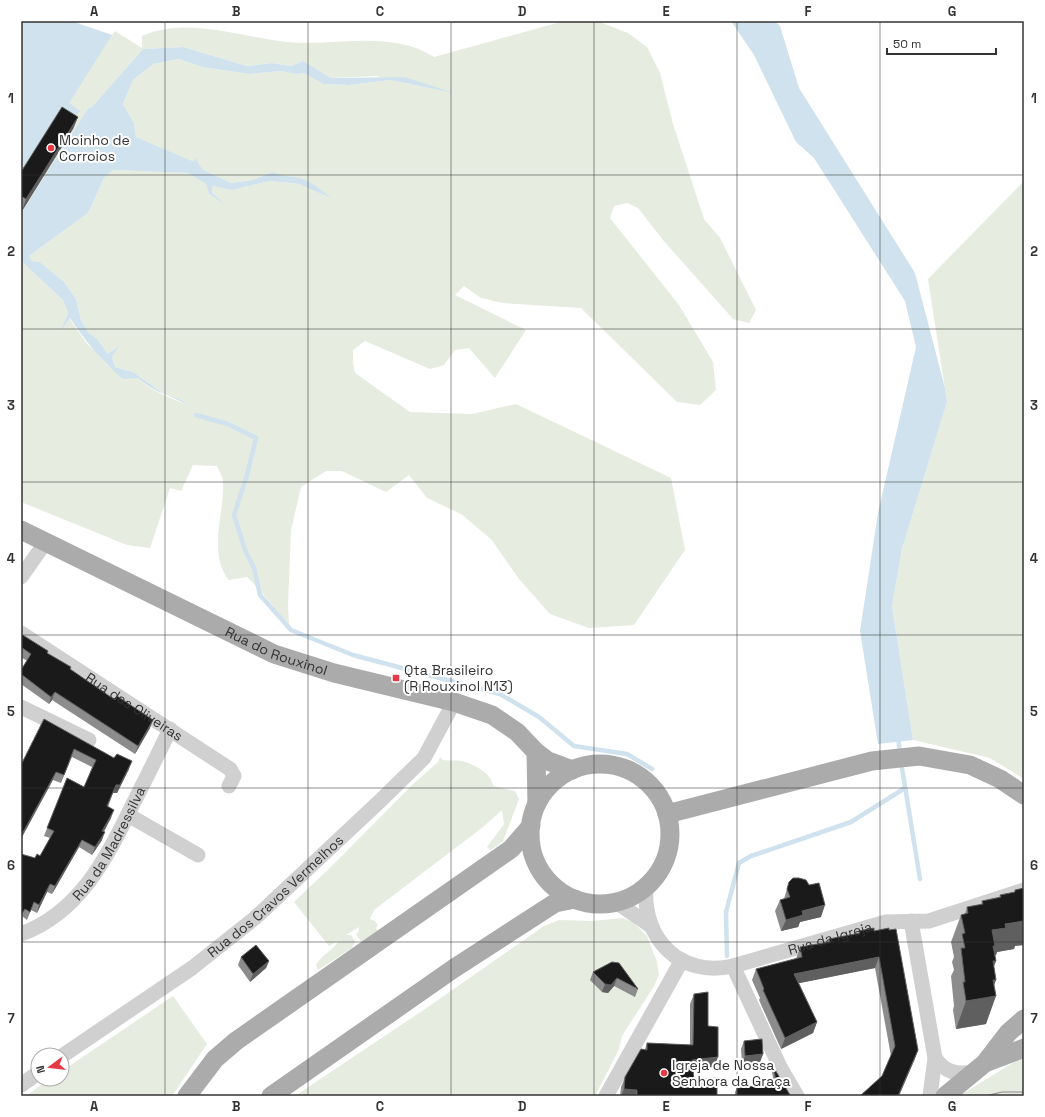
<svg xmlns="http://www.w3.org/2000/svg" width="1045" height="1117" viewBox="0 0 1045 1117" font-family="'Space Grotesk',sans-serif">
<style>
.green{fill:#e6ecdf}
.water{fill:#cfe2ee}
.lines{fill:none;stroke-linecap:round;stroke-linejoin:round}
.stream{stroke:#cfe2ee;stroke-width:4.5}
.minor{stroke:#d0d0d0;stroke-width:15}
.major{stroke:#ababab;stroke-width:19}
.tram{stroke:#888;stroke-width:1}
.wall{fill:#8c8c8c}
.shaded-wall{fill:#5f5f5f}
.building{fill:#1a1a1a;stroke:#5f5f5f}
.grid{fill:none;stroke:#333;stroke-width:1;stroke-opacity:0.55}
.poi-dot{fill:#e63946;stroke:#fff;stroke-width:1.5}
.labels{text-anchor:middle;stroke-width:4;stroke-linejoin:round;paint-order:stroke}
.poi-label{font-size:14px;fill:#333;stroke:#fff;text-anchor:start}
.street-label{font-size:14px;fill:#333;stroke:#fff}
.neatline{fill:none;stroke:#333;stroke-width:1.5}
.grid-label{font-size:13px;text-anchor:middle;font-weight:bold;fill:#333}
</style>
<rect width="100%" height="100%" fill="#fff"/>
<g class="green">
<path d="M21,21H71L112,35L115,31L142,48V36C188,16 239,37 287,42C335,47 390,29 434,57L564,21H597L628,33L647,47L660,73L673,124L704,219L720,238L756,310L749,323L733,319L663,240L638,208L627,203L614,206L610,218L679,305L713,362L716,390L700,405L677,402L581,308L502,303L481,298L464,286L455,295L526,330L495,378L469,348L455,350L444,365L430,369L365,341L353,350V363L355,373L410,412L472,414L516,404L671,478L685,550L634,625L589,628L550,614L519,579L491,539L461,514L427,498L409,475L386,492L342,471H326L301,487L291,530L288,605L289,625C275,610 263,592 247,577L229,580C207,553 225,512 223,481C222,476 219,471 217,466L193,465L181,491L170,488L150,548L127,545L21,502V261L63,300L68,313L62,328L69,318L87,344L98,353L107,365L138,378L147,386L163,395L183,403L189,408L182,400L164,394L133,372L115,367L112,357L117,346L108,354L98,340L88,332L81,320L76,299L64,282L40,262L32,261L29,256L88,213L104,178L113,170L188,173L206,184L209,194L222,203L212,192V186L232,190L270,181L299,184L330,197L300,178L279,175L272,172L253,180L231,183L202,169L195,158L194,163L136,137L134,123L123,104L133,80L153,64L179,59L202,67L249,74L281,71L296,74L304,73L323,84L349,85L390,80L448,92L376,76L331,78L303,61L291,66L272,63L247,66L183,47L143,49L91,108L89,107L21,213Z"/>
<path d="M1024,181V779L990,758L913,740L892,606L902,549L947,402L928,279Z"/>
<path d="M440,757L443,760C449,761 456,760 462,761C473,764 492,773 493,786L515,791L519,799L503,841L491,850L487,847L504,824L502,810L483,827L374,910L370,919L375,921L378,925L376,928L378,931L364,941H361L356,935L359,931V927L346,935H351L355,941L352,948L318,970L316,965C322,954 333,951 338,941L329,946L294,902L338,860L411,786L438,762Z"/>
<path d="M623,918L634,923L647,936L657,962L659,975L654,986L622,1036L619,1049L595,1096H295L425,1009L544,926L559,920L592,921Z"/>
<path d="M173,996L207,1044L172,1096H26L50,1079H62V1071Z"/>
<path d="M1024,1056V1096H959Z"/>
</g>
<g class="water">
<path d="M21,21H71L112,35L69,103L80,111L21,175Z"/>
<path d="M731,21H775L780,26L799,88L915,273L945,388L947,402L902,549L892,606L913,740L878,744L860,631L878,513L916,347L905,301L814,158L796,142L754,55Z"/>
<path d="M183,47L247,66L272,63L291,66L303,61L331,78L405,77L454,93L390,80L349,85L323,84L304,73L296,74L281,71L249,74L202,67L179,59L153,64L133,80L123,104L134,123L136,137L194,162L195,157L202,169L231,183L253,180L272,172C281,176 290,176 300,178C312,182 322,190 331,198L299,184L270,181L232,190L212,186V192L225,205L209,194L206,184L188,173L113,170L104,178L88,213L29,256L32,261L40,262L64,282L76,299L81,320L88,332L98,340L108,354L119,345L112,357L115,367L133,372L164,394L182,400L196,415C192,411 187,405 182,402C164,393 154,392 138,378L123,379C102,361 85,341 70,318L61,330L68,313L63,300L21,261V213L89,107L91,108L143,49Z"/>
</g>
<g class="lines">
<g class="stream">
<path d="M196,415L228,424L256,438L247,475L234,515L245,550L254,568L260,595L291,630L353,655L500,694L539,717L574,746L627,754L652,769"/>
<path d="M898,737L900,753"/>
<path d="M901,762L920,879"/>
<path d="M727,956L726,912L739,863L751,856L851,822L905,788"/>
</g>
<g class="minor">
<path d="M21,577L45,543"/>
<path id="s1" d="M21,633L230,769L234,776L229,786"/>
<path d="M21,707L89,740"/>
<path d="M128,815L198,855"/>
<path id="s2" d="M646,887C642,939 680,978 733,966L886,922L929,921L1024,890"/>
<path d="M616,902L651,926"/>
<path d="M911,921L935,1058L930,1096"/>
<path id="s3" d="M21,934C79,913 107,858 132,806C145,780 158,755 170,729"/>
<path d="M733,966L780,1067L797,1096"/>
<path id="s4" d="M62,1056L192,968L255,918L380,801L424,758L454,702"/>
<path d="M935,1058C945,1072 956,1075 973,1072"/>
<path d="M21,1085L38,1073"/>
<path d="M606,1096L682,960"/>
</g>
<g class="major">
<path id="s5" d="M21,530L274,654L334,673L454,702L492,715L517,732L536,752L548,761L572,770"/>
<path d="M536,752L537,803"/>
<circle cx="600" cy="834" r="70"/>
<path d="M667,814L872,761L919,756L970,765L1000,779L1024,795"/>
<path d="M985,1063L1008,1033L1024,1019"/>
<path d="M187,1096L215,1059L236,1041L511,849L531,826"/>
<path d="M271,1096L453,969L555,903L575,899"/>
<path d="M945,1096L985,1063L1024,1048"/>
</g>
<path class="tram" d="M985,1096L1002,1092H1024"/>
</g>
<g class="wall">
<path d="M78,117L73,129L22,211L21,210V172Z"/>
<path d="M21,634L48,651L47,653L150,728L135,754L52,700L49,704L21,684V670L27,661L21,657Z"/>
<path d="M44,719L129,769L117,793H113L108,807L111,818L103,832L102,840L92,855L79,847L52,894L47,892L37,913L31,910L27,920L22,916L35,858L40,856L50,838L44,836L67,778L84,787L92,767L72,757L61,783L53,780Z"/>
<path d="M789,882L821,917L800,922L798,927L781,931L775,911L780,900L784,899Z"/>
<path d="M1024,888L1015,946L1014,949L997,952L996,955L995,956L996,961L994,966V986L986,1024L956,1029L953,1010L954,1006L951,976L954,970L952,962L954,957L951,942L961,915L965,914L967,907L981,905L982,901L999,898L1000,895L1014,893L1015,890Z"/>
<path d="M859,931H874L918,1050L914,1061L882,1076L891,1056L875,968L799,983L817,1022L813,1033L781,1049L759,1000L760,998L752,980L756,969L796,959L800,947L828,942L829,939L858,934Z"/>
<path d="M241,957L269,961L266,968L250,982L238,965Z"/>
<path d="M612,962L638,989L635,997L614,986L608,993L602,992L590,980L593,972Z"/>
<path d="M694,994L708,1026L714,1067L693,1069L694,1080L717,1096H620L621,1087L625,1077L645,1049L647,1043L690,1045V1004Z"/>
<path d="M744,1041L763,1054L760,1062L742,1064L741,1049Z"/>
<path d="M774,1068L790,1095L789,1096H735V1092L737,1088L774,1084L772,1072Z"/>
</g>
<g class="shaded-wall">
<path d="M78,117L73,129L22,211L26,199Z"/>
<path d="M55,692L52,700L49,704L51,697Z"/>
<path d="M153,720L150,728L135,754L138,746Z"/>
<path d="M132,761L129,769L117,793H113L105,814L116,785Z"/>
<path d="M56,772L53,780L21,839V836Z"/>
<path d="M114,810L111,818L100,839L102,831Z"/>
<path d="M105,832L102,840L92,855L95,847Z"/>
<path d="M82,840L79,847L52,894L55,886Z"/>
<path d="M50,884L47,892L37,913L39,905Z"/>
<path d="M825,905L821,917L800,922L798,927L781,931L786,920L802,911Z"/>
<path d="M1024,918V945L1015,946L1014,949L997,952L996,955L991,956L992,930L1005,924Z"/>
<path d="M879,957L875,968L790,985L794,974Z"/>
<path d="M269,961L266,968L250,982L253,974Z"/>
<path d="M993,961H996L985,989Z"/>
<path d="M617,978L614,986L608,993L602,992L605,984Z"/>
<path d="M993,980H996L990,997L996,996L986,1024L956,1029L966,1001Z"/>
<path d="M817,1022L813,1033L781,1049L785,1038Z"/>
<path d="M918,1050L914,1061L899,1096H898Z"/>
<path d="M763,1054L760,1062L742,1064L745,1056Z"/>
<path d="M718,1057L714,1067L688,1069L692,1060Z"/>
<path d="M624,1089L637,1090L635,1096H621Z"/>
<path d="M790,1095L789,1096H775Z"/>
</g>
<g class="building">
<path d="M62,107L78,117L26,199L21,196V172Z"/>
<path d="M21,634L48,651L47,653L71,667L70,669L115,700L117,696L153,720L138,746L55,692L51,697L21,674V670L31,654L21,647Z"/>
<path d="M44,719L114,758L117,754L132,761L120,785H116L107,806L114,810L102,831L105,832L95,847L82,840L55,886L50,884L39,905L34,902L30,912L25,909L21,915V854L35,858L37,854L40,856L54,831L47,828L67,778L84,787L96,760L74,749L64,775L56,772L21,836V765Z"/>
<path d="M793,878H799L806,880L809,885L819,883L825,905L802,911L803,915L786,920L780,900L790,897L787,889L789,882Z"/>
<path d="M1024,888V921L1005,924L1006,928L992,930L995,946H993L996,961H993L996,980H993L996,996L966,1001L963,982H965L961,948H965L962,934L965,933L961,915L968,913L967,907L983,904L982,901L1001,897L1000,895L1015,892V890Z"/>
<path d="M874,928V931L889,928V930L896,929L918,1050L898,1096H860L882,1076L895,1046L879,957L794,974L817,1022L785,1038L763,990L764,989L756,969L802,957L800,947L830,942L829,939L860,933L859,931Z"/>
<path d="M256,945L269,961L253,974L241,957Z"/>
<path d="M612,962L619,963L638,989L617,978L611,985L605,984L593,972Z"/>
<path d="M708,992V1026L718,1027V1057L692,1060L694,1080L717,1078V1096H637V1090L624,1089L625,1077L641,1049L647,1050V1043L693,1045L694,994Z"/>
<path d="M762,1039L763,1054L745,1056L744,1041Z"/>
<path d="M774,1068L790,1095L775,1096H737V1088L776,1084Z"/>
</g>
<path class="grid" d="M165,21V1096M308,21V1096M451,21V1096M594,21V1096M737,21V1096M880,21V1096M21,175H1024M21,329H1024M21,482H1024M21,635H1024M21,788H1024M21,942H1024"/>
<g class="poi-dot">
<circle cx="51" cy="148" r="4"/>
<rect x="392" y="674" width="8" height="8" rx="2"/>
<circle cx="664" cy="1073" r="4"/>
</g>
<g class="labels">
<g class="poi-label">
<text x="59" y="145">Moinho de<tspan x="59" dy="16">Corroios</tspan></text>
<text x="404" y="675">Qta Brasileiro<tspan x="404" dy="16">(R Rouxinol N13)</tspan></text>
<text x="672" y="1070">Igreja de Nossa<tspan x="672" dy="16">Senhora da Graça</tspan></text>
</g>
<g class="street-label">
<text dy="5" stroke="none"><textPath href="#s5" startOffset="283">Rua do Rouxinol</textPath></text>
<text dy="5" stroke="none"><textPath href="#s1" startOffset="135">Rua das Oliveiras</textPath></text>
<text dy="5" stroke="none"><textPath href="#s3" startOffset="130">Rua da Madressilva</textPath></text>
<text dy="5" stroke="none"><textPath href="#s4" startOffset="267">Rua dos Cravos Vermelhos</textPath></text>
<text dy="5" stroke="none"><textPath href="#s2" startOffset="240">Rua da Igreja</textPath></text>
</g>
</g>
<rect width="1045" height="1117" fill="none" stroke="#ffffff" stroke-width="44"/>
<g transform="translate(50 1067) rotate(255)"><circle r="19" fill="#ffffff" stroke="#adadad"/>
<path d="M0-3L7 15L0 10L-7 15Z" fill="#e63946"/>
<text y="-6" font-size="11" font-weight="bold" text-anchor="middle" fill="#333333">N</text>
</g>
<path d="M887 48v6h109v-6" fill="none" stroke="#333333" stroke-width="2"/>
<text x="893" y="48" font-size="12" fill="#333333" stroke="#ffffff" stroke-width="3" paint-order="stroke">50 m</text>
<rect x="22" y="22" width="1001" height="1073" class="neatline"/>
<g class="grid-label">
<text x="94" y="16">A</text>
<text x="236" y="16">B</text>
<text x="380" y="16">C</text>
<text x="522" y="16">D</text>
<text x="666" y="16">E</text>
<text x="808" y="16">F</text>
<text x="952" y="16">G</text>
<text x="11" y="103">1</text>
<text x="1034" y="103">1</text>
<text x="11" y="256">2</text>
<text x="1034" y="256">2</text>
<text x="11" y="410">3</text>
<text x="1034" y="410">3</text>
<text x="11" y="563">4</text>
<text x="1034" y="563">4</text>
<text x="11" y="716">5</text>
<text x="1034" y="716">5</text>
<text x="11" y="870">6</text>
<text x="1034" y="870">6</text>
<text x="11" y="1023">7</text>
<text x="1034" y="1023">7</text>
<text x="94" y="1111">A</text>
<text x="236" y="1111">B</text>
<text x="380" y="1111">C</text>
<text x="522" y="1111">D</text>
<text x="666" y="1111">E</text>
<text x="808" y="1111">F</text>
<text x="952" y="1111">G</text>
</g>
</svg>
